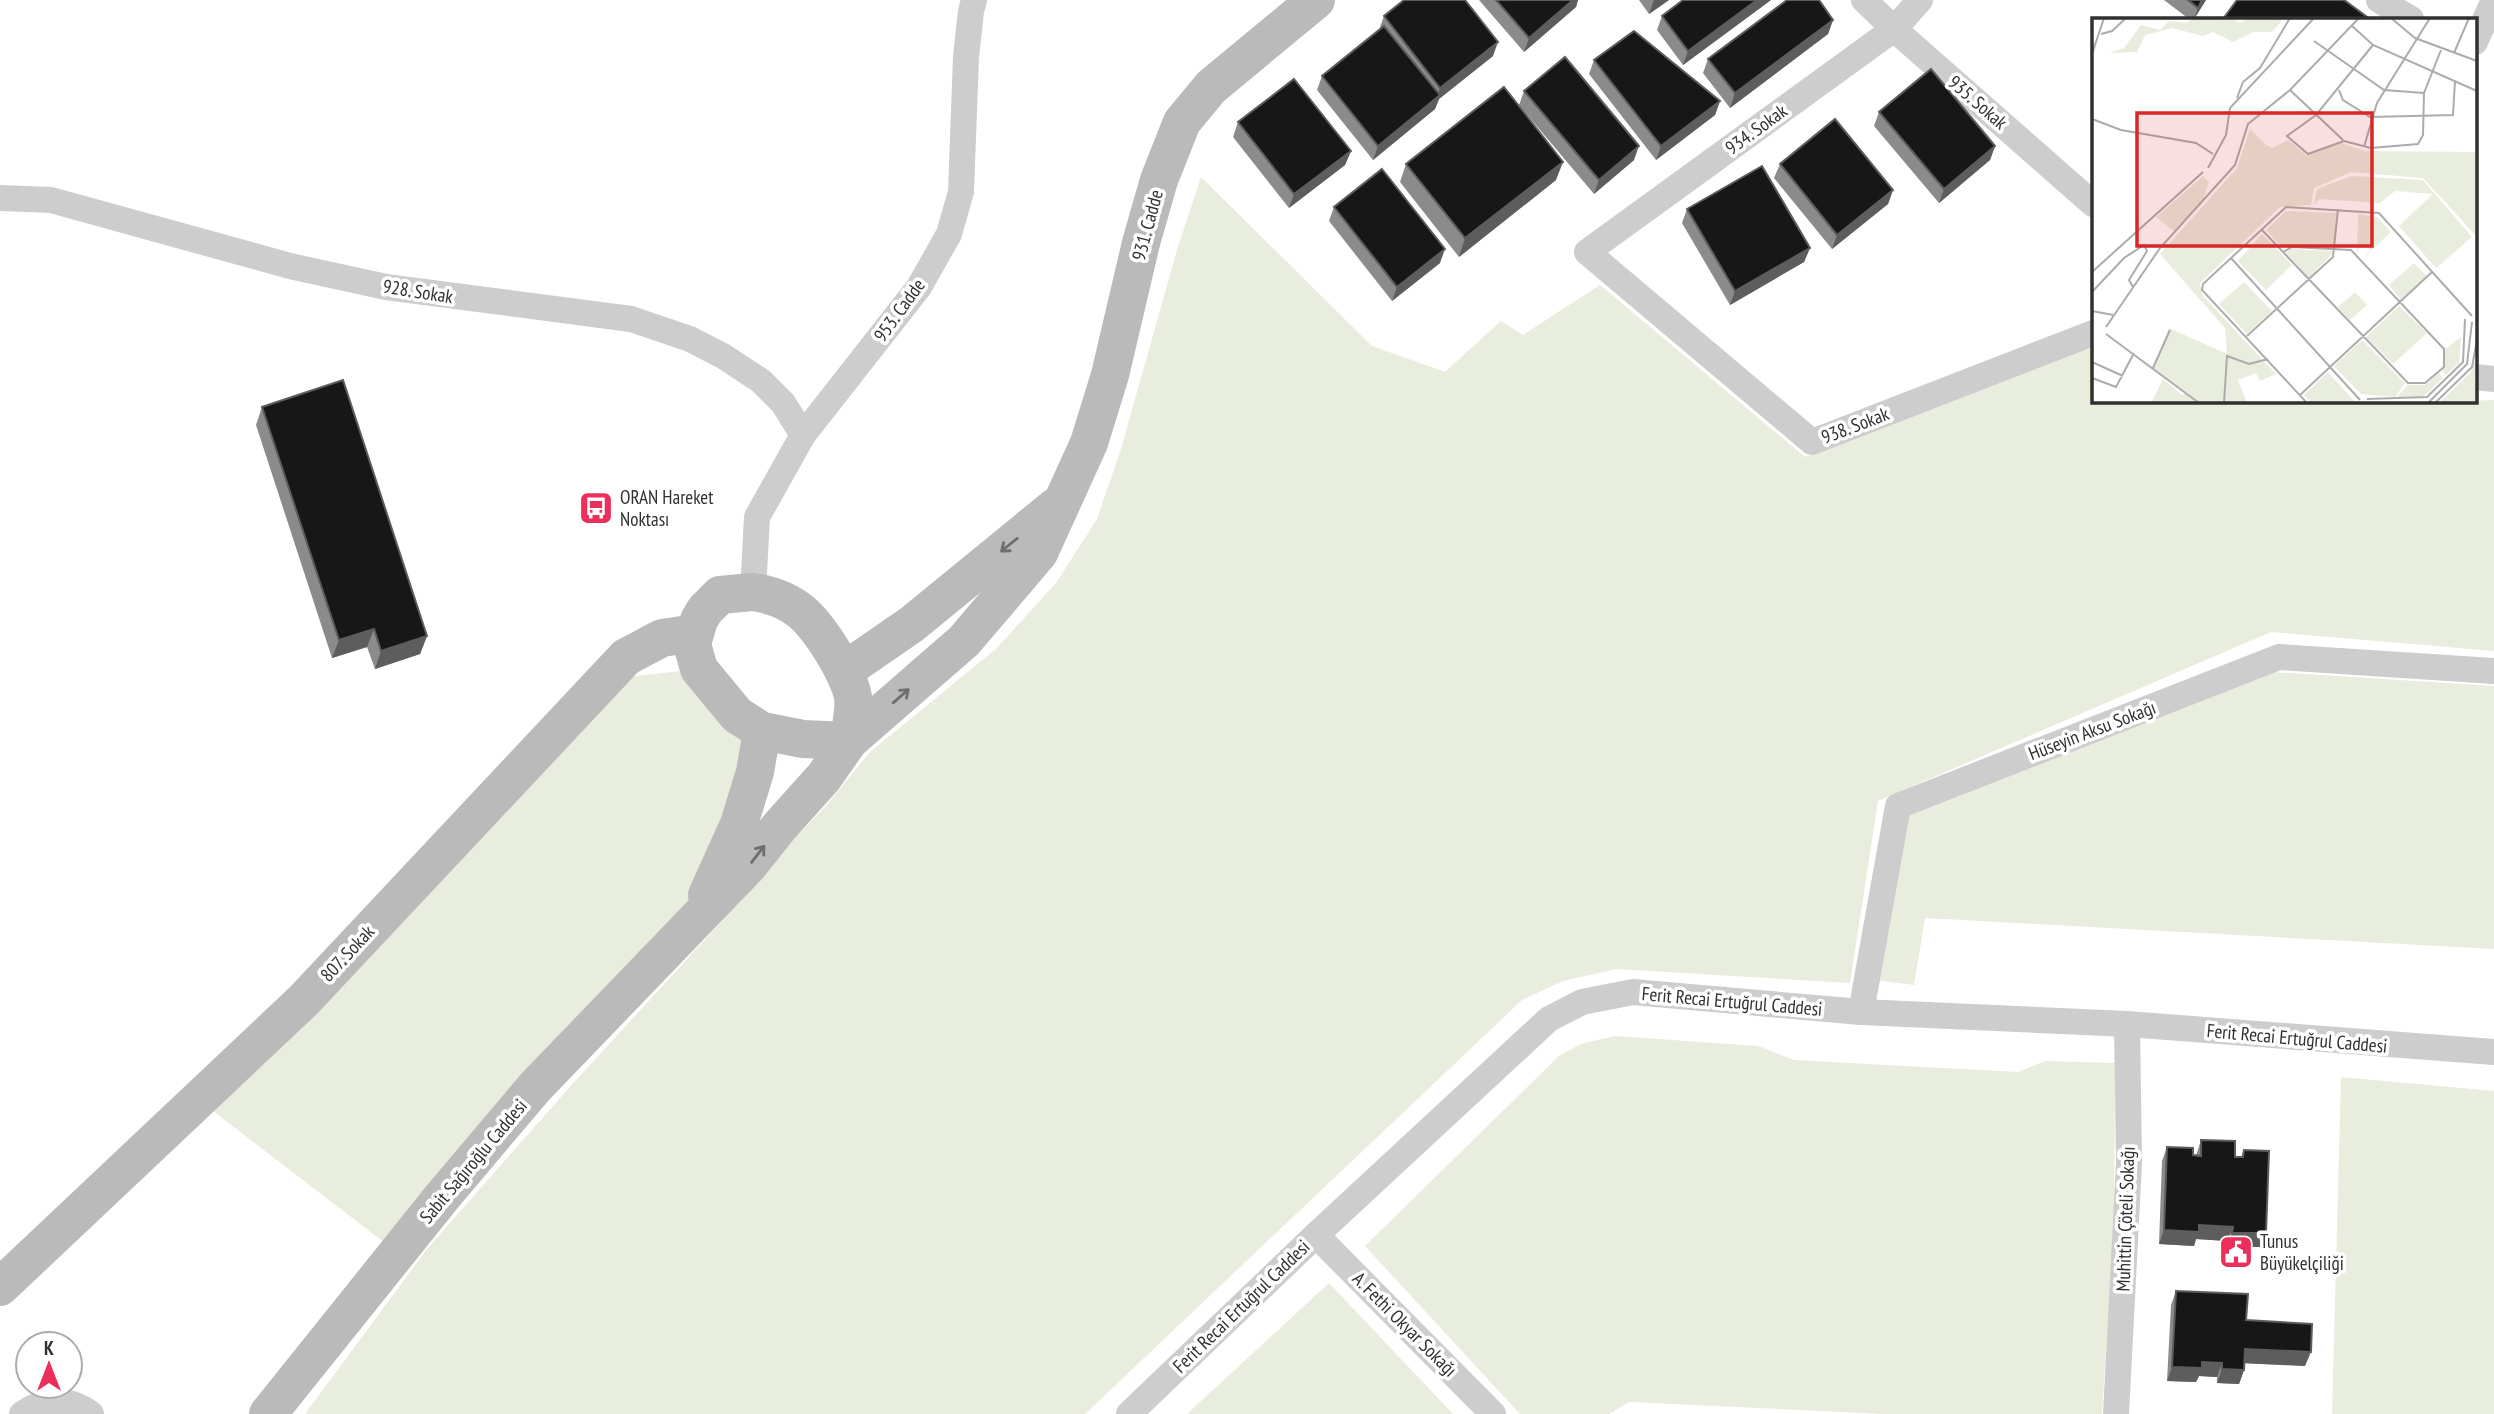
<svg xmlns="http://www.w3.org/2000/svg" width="2494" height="1414" viewBox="0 0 2494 1414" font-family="'PT Sans Narrow',sans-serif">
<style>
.green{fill:#e9eddd}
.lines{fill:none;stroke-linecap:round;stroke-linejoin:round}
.street{stroke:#cdcdcd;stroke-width:26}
.secondary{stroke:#bababa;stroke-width:38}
.wall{fill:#8b8b8b}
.shaded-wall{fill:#5d5d5d}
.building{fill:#171717;stroke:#5d5d5d;stroke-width:2}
.oneway{stroke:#6e6e6e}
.labels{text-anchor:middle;stroke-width:7;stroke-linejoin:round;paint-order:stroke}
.street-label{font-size:19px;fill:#303030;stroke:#fff}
.poi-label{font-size:19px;fill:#303030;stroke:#fff;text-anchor:start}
.inset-road{fill:none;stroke:#acacac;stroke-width:2}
.view{fill:#d62828;fill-opacity:0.15;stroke:#d62828;stroke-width:3.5}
.inset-edge{fill:none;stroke:#303030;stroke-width:3.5}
</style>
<rect width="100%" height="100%" fill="#fff"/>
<g class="green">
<path d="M1201,177L1372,346L1445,372L1501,321L1523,335L1600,285L1805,457L2026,367L2093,346V401H2417L2420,403L2494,400V651L2271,632L1878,801L1850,983L1616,969L1563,981L1522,1000L1085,1414H305L427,1249L568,1089L721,922L777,856L825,807L870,752L997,648L1056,583L1097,519L1121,449L1177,250Z"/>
<path d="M699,669L762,731L695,922L398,1253L200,1101L616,684L636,676Z"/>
<path d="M2273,672L2494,686V949L1925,918L1914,985L1875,980L1909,814Z"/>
<path d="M1615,1036L1758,1046L1794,1060L2018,1072L2045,1061L2115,1063L2114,1222L2102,1414H1884L1629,1402L1609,1414H1520L1365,1246L1559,1056L1581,1044Z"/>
<path d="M2341,1077L2494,1091V1414H2332Z"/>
<path d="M1329,1283L1453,1414H1187Z"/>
</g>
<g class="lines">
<g class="street">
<path d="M1864,0L1894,29L2093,204"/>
<path d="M1920,0L1894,29L1587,252L1812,442L2093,333"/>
<path d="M2379,0L2411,19"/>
<path d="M2475,42L2494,0"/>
<path d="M0,198L51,200L290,266L386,287L631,319L690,339L723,356L761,381L783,403L803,435"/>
<path d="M2475,377L2494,379"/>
<path d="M753,592L757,517L803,435L919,287L949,234L961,192L966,57L971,11L974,0"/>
<path d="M1861,1012L1898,806L2279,657L2494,671"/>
<path d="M1316,1235L1493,1414"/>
<path d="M22,1414C44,1398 68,1397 91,1414"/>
<path d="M1129,1414L1316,1235L1549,1019L1582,1002L1633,992L1861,1012L2127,1024L2494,1052"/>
<path d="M2116,1414L2129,1163L2127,1024"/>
</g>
<g class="secondary">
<path d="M753,592C795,598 812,618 833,652C841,666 850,681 853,697C855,710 850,727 849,741L803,739L762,731L737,715L699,669L692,644L699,620L705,610L720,595Z"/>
<path d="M844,671L912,624L1055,507"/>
<path d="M707,895L739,824L755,772L762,731"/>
<path d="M0,1287L304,1000L626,657L662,638L695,633"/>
<path d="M268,1414L442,1197L535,1087L749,865L780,826L824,777L849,741L964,641L1039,553L1089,443L1110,375L1141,243L1159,180L1182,122L1211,87L1316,0"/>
</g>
</g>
<g class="wall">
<path d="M1479,0H1578L1576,7L1524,52Z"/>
<path d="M1639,0H1669L1649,14Z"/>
<path d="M1771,0L1683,65L1657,30L1662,16Z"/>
<path d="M2164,0H2206L2194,19H2189Z"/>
<path d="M1384,16L1493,56L1439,99L1435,109L1373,160L1317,90L1322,76L1379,30Z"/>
<path d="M1833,20L1828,34L1730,108L1703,73L1708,59Z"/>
<path d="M1594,60L1720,101L1715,115L1656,160L1589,74Z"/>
<path d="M1524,91L1634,160L1594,194L1519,105Z"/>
<path d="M1879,112L1995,146L1990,160L1939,203L1874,126Z"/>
<path d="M1238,122L1351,151L1345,165L1289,208L1233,137Z"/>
<path d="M1406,164L1556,180L1459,257L1400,182Z"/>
<path d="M1780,164L1893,190L1888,204L1832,249L1774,178Z"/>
<path d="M1334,207L1440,263L1392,301L1329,221Z"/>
<path d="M1687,209L1810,248L1804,262L1730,305L1682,223Z"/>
<path d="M262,407L427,636L420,654L375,669L367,647L332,658L256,425Z"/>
<path d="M2201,1140L2235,1157H2241L2244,1150L2266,1233L2261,1247H2227V1241L2196,1239L2194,1246L2159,1244L2162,1161L2167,1147L2196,1156Z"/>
<path d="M2176,1291L2246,1320L2305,1366L2244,1363V1370L2239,1384L2217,1383V1377L2199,1376L2196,1382L2167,1381L2171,1305Z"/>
</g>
<g class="shaded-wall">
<path d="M1573,0H1578L1576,7L1524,52L1529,38Z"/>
<path d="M1654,0H1669L1649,14Z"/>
<path d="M1757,0H1771L1683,65L1688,51Z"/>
<path d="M2202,0H2206L2194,19L2198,8Z"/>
<path d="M1833,20L1828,34L1730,108L1735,93Z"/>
<path d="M1498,42L1493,56L1439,99L1435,109L1373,160L1378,146L1436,99L1440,88Z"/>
<path d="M1720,101L1715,115L1656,160L1661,146Z"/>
<path d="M1639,146L1634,160L1594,194L1599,180Z"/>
<path d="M1995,146L1990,160L1939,203L1944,189Z"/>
<path d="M1351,151L1345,165L1289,208L1294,194Z"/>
<path d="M1563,162L1556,180L1459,257L1465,238Z"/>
<path d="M1893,190L1888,204L1832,249L1837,235Z"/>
<path d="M1810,248L1804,262L1730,305L1735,291Z"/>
<path d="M1445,249L1440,263L1392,301L1397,287Z"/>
<path d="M374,629L367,647L332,658L339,640Z"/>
<path d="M427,636L420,654L375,669L381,651Z"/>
<path d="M2199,1225L2233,1227L2227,1241L2196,1239L2194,1246L2159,1244L2164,1230Z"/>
<path d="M2232,1233H2266L2261,1247H2227Z"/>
<path d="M2245,1349L2311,1352L2305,1366L2240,1363Z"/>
<path d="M2202,1362L2222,1363L2217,1377L2199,1376L2196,1382L2167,1381L2172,1367Z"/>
<path d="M2222,1369L2244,1370L2239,1384L2217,1383Z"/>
</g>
<g class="building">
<path d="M1404,0H1465L1498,42L1440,88L1384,16Z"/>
<path d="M1496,0H1573L1529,38Z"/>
<path d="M1683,0H1757L1688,51L1662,16Z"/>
<path d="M1787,0H1819L1833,20L1735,93L1708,59Z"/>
<path d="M2188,0H2202L2198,8Z"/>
<path d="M2237,0H2344L2370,19H2223Z"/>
<path d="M1384,26L1440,95L1378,146L1322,76Z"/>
<path d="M1634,31L1720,101L1661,146L1594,60Z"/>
<path d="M1565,57L1639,146L1599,180L1524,91Z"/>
<path d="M1931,69L1995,146L1944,189L1879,112Z"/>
<path d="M1294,79L1351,151L1294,194L1238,122Z"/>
<path d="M1504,87L1563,162L1465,238L1406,164Z"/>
<path d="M1835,119L1893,190L1837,235L1780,164Z"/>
<path d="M1762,166L1810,248L1735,291L1687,209Z"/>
<path d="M1382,169L1445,249L1397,287L1334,207Z"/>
<path d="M343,380L427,636L381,651L374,629L339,640L262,407Z"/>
<path d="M2201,1140L2235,1141V1157H2243L2244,1150L2269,1151L2266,1233H2232L2233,1227L2199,1225V1232L2164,1230L2167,1147L2193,1148V1155L2201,1156Z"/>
<path d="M2176,1291L2248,1294L2246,1320L2312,1324L2311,1352L2245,1349L2244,1370L2222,1369V1363L2202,1362V1368L2172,1367Z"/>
</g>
<defs><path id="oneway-shaft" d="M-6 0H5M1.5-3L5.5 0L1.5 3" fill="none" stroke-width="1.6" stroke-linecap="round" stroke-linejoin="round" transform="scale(1.75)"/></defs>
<g class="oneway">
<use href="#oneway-shaft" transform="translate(1009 545) rotate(141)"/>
<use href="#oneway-shaft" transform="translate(901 696) rotate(-41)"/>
<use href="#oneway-shaft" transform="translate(758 854) rotate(-52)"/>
</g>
<defs>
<g id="bus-square" transform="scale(1.75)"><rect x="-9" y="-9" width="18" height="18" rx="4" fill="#eb2e5c" stroke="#fff"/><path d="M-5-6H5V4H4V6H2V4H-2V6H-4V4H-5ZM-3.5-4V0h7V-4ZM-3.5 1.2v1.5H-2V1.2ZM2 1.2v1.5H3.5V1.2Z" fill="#fff"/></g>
<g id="civic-square" transform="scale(1.75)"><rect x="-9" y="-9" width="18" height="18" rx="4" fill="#eb2e5c" stroke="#fff"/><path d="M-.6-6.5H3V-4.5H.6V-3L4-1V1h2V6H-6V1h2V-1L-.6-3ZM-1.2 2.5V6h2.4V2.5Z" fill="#fff"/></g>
</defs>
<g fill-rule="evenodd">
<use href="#bus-square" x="596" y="508"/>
<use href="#civic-square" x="2236" y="1252"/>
</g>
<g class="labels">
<g class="street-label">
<text transform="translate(1978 102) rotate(41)" y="7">935. Sokak</text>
<text transform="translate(1756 129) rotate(-36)" y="7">934. Sokak</text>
<text transform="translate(1147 225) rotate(-75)" y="7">931. Cadde</text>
<text transform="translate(418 291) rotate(9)" y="7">928. Sokak</text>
<text transform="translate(899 310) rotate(-54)" y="7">953. Cadde</text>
<text transform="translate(1855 425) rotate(-21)" y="7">938. Sokak</text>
<text transform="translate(2092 730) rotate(-21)" y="7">Hüseyin Aksu Sokağı</text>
<text transform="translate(347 953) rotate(-47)" y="7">807. Sokak</text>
<text transform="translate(1732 1001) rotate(5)" y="7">Ferit Recai Ertuğrul Caddesi</text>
<text transform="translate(2297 1038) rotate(5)" y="7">Ferit Recai Ertuğrul Caddesi</text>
<text transform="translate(473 1161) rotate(-50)" y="7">Sabit Sağıroğlu Caddesi</text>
<text transform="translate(2125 1219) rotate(-88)" y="7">Muhittin Çöteli Sokağı</text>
<text transform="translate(1241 1306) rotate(-44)" y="7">Ferit Recai Ertuğrul Caddesi</text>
<text transform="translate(1405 1324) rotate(45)" y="7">A. Fethi Okyar Sokağı</text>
</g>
<g class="poi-label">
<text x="620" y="504">ORAN Hareket<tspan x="620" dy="22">Noktası</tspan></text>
<text x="2260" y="1248">Tunus<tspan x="2260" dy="22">Büyükelçiliği</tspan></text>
</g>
</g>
<g transform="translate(2092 18)">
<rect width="385" height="385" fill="#fff"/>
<path d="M102,0H138L148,5L157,0H192L180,14H161L141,24L121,14L111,18L80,10L53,17L45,34L17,35L32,30L49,7L68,12L77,3L94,5ZM158,111L174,127L181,130L196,122L215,138L249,125L273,133L385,134V219L331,160L259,154L222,170L219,187L188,189L108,265L110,277L184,356L168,363L164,355L146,362L155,385H59L71,361L90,377L93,375L61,350L77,310L135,336L133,310L68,236L145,150ZM111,158L117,164L111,182L82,213L64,199ZM259,158L331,162L380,219L344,250L307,208L341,176L303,173L288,185L227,181L222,187L225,171ZM194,193L244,195L243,229L199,227L191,231L174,212ZM266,196L285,199L299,214L270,241L279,231L268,229L265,235ZM170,216L200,247L174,272L146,243ZM199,231L243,233L217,260L194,235ZM322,245L335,258L309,282L297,267ZM152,264L180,293L155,316L127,286ZM263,274L275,287L258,302L246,289ZM307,288L335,315L301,346L274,319ZM369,319L367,345L354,357L350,353L353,331ZM270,322L313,365L303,379L269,376L242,348ZM385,339V385H347L378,355ZM236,354L262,383L260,385H219L212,377ZM347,355L351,360L331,379H305L316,367H333Z" fill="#e9eddd"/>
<path class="inset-road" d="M299,0L323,20L385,43M260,8L281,27L385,73M9,16L20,13L34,0M222,23L292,72L332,75M281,27L224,97L195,118L216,136L252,123L279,130L326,126L331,117L332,75L349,32M362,35L377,0M0,36L12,0M198,72L251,122M247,72L251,82L278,99L361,97L363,63M145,80L151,64L168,50L198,0M0,101L29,112L104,125L121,136M272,129L285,85L338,0M116,150L134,117L138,90L222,0M169,211L316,365H333L352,349V331L259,232L200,229L191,234M139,240L268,382M0,254L111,154M0,274L32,240L52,227L55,233L37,262L41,269M0,293L21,297M14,309L68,230L143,147L156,106L198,72L267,0M14,316L107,385M155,318L241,239L246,191M0,344L31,358M61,350L78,312M0,360L24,369L42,335M208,377L340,254M275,381L335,379L371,344L373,301M132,385L135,338L157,346L176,341M215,385L110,272L111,266L194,189L287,195L380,298M336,385L375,346L380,304M343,385L380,349L385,322"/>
<path class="view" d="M45,95H280V228H45Z"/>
<rect width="385" height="385" class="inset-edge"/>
</g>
<g transform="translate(49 1365)"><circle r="33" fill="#ffffff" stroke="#acacac" stroke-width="2"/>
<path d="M0-5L12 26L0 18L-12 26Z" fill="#eb2e5c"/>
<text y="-10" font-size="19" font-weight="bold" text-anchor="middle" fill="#303030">K</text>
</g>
</svg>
